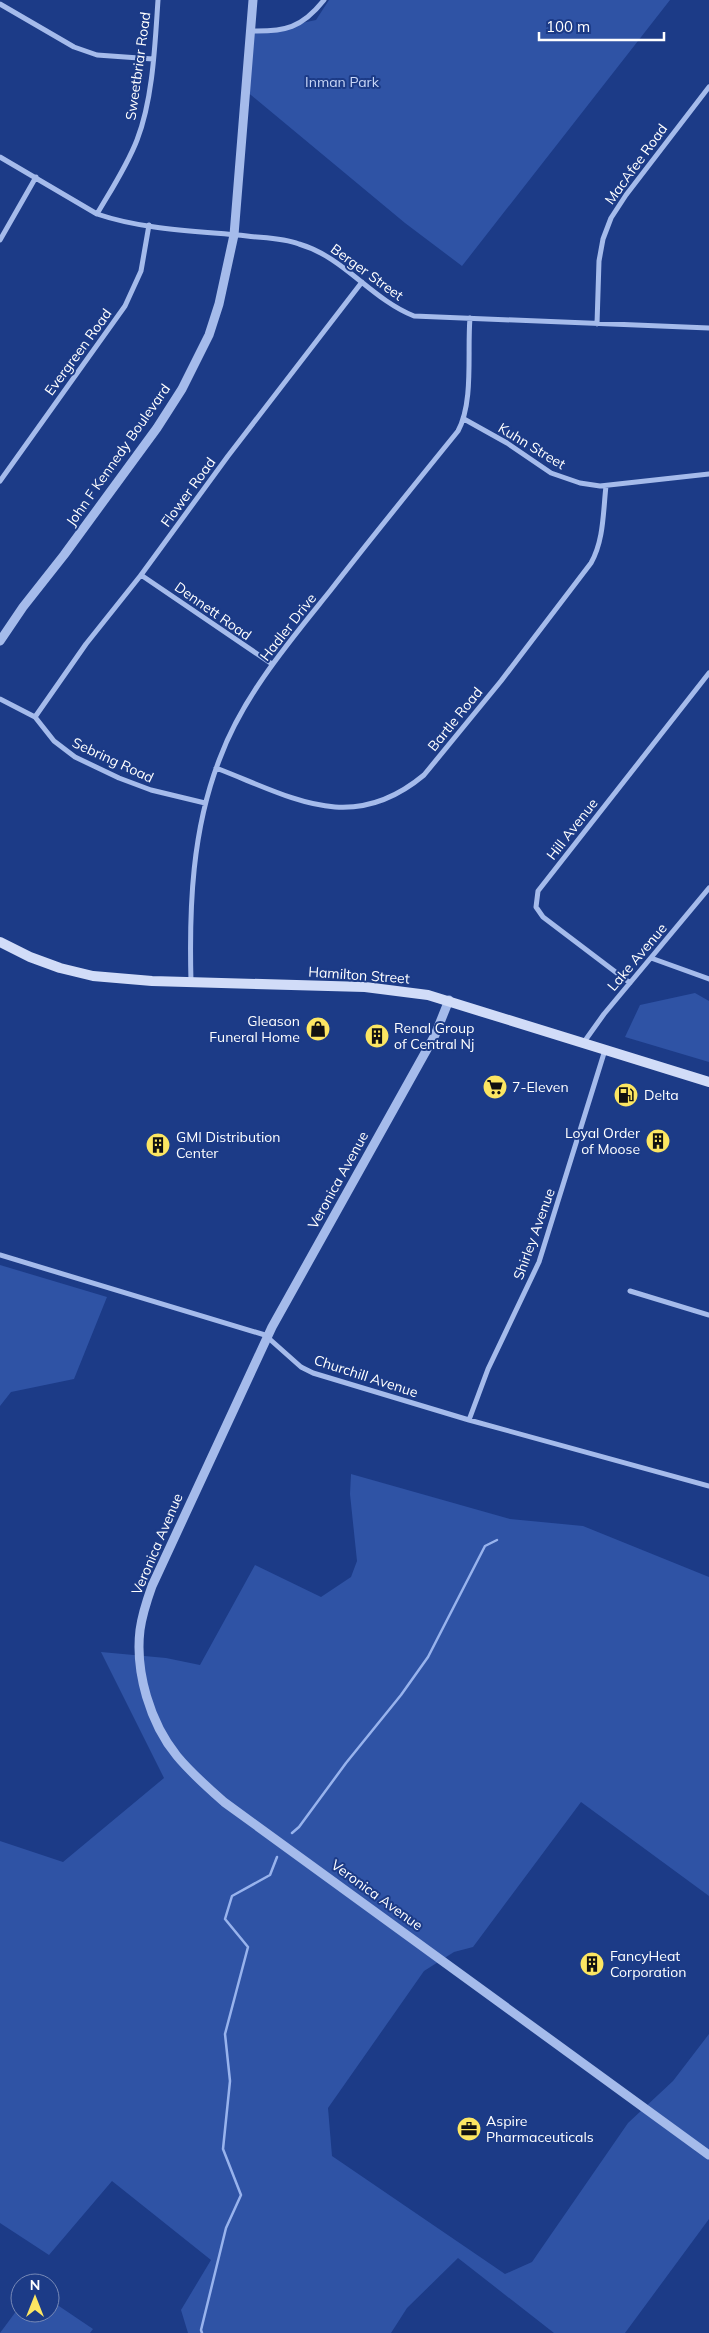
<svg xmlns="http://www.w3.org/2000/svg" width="709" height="2333" font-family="Mulish,sans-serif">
<rect width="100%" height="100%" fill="#1c3b87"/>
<!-- green -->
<path fill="#2f53a5" d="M 329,0 L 670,0 L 462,266 L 405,223 L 245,90 L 249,34 L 316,20 Z
M 695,993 L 709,1001 L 709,1062 L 625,1037 L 640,1005 Z
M 0,1265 L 107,1297 L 74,1379 L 11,1392 L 0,1406 Z
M 351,1474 L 510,1519 L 583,1526 L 709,1577 L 709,1896 L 581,1802 L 473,1947 L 454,1952 L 424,1971 L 328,2108 L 332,2156 L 505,2274 L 532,2262 L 628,2123 L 673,2081 L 709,2034 L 709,2219 L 625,2333 L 554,2333 L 458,2258 L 407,2308 L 391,2333 L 188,2333 L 181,2310 L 211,2260 L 112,2181 L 49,2255 L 0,2223 L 0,1841 L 63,1862 L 164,1778 L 101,1652 L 166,1658 L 200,1665 L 255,1565 L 321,1597 L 351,1577 L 357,1561 L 350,1494 Z
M 50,2300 L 93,2329 L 90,2333 L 0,2333 L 20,2306 L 20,2313 L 50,2313 Z"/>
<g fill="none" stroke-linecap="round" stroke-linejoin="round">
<!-- stream -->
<path stroke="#98b3ed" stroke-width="2.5" d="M 292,1833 L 299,1827 L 346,1763 L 401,1695 L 428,1657 L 485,1546 L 497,1540
M 202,2333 L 201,2330 L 226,2228 L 241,2195 L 223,2149 L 230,2081 L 225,2034 L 248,1947 L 225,1919 L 232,1896 L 270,1875 L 277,1857"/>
<!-- minor -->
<path stroke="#a5bbeb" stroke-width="5" d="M 0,4 L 74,47 L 97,55 L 153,59
M 250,31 C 285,32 302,28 324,0
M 0,157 L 97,214 C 144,230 198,231 247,236 C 264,238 283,238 299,244 C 344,257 371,299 414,316 L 709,328
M 97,214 C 111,190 127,166 137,140 C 153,99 155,44 158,0
M 0,240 L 36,177
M 597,324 L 599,261 L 603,239 L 611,218 L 626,195 L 709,87
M 464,419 L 507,443 L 551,473 L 580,483 L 600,486 L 709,474
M 0,481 L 125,306 L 141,271 L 149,225
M 141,575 L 272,664
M 0,699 L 35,717 L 54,741 L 75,757 L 119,778 L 151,790 L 205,803
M 35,717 L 86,644 L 141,575 L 228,456 L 362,282
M 216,768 C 292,797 351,836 424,775 L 501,681 L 591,563 C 604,540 603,512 606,486
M 651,958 L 709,979
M 191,982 C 189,907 192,829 220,758 C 243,696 289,642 330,591 C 372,537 415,484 458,431 C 474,401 467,352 470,318
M 630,983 L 543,917 L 536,907 L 538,891 L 709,673
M 584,1042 L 604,1014 L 709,888
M 0,1255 L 265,1335 L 301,1367 L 313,1373 L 469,1420 L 709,1486
M 630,1291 L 709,1315
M 469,1420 L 488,1369 L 539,1262 L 605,1050"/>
<!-- tertiary -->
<path stroke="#a5bbeb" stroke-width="9" d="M 0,641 L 23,607 L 64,555 L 157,428 L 182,389 L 209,335 L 219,304 L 234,235 L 253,0
M 449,1000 L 435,1035 L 272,1327 L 152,1586 C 147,1600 142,1615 140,1630 C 135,1672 150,1723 177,1756 C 191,1773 207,1787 224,1802 L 709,2155"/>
<!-- secondary -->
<path stroke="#d1dcf8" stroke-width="10" d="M 0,942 L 30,957 L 60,968 L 93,976 L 152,981 L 365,987 L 428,995 L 709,1082"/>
</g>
<!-- icons -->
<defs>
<symbol id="shop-disc" viewBox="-11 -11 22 22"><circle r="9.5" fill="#fce662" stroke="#1c3b87"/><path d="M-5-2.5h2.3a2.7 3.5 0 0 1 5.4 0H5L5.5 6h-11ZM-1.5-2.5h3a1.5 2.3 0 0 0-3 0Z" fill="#111"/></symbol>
<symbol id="building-disc" viewBox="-11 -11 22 22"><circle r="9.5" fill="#fce662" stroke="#1c3b87"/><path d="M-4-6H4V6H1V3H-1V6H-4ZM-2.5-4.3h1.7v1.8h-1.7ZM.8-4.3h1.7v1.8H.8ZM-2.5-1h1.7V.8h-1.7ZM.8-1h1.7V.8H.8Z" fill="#111"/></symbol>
<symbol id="supermarket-disc" viewBox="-11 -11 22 22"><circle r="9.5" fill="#fce662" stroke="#1c3b87"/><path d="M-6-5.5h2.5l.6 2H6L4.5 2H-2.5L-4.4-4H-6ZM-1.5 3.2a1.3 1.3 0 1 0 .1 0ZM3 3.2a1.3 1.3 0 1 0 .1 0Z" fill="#111"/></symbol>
<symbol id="fuel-disc" viewBox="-11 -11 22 22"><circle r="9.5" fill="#fce662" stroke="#1c3b87"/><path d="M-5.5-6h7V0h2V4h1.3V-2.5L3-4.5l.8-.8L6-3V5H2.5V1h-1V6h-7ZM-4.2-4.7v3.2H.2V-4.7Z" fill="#111"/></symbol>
<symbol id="office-disc" viewBox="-11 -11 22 22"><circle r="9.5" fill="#fce662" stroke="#1c3b87"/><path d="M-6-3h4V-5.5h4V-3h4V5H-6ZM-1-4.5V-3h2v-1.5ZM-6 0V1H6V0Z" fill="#111"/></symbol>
</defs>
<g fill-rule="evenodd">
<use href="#shop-disc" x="304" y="1015" width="28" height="28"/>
<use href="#building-disc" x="363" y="1022" width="28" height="28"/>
<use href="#supermarket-disc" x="481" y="1073" width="28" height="28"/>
<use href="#fuel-disc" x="612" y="1081" width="28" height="28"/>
<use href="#building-disc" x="644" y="1127" width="28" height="28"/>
<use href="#building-disc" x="144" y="1131" width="28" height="28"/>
<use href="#building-disc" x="578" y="1950" width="28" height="28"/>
<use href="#office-disc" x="455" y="2115" width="28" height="28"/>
</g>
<g text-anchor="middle" stroke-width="4" stroke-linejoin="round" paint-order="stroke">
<!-- street labels -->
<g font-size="14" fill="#fff" stroke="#1c3b87">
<text transform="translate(138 66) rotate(-82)" y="5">Sweetbriar Road</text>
<text transform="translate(636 164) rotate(-54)" y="5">MacAfee Road</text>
<text transform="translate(367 272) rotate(36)" y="5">Berger Street</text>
<text transform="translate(78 352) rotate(-54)" y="5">Evergreen Road</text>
<text transform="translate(532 446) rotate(31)" y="5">Kuhn Street</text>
<text transform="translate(118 455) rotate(-55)" y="5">John F Kennedy Boulevard</text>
<text transform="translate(188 492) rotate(-54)" y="5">Flower Road</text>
<text transform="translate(213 611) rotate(35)" y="5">Dennett Road</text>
<text transform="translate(288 627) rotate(-52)" y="5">Hadler Drive</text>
<text transform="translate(455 719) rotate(-51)" y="5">Bartle Road</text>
<text transform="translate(113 760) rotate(25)" y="5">Sebring Road</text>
<text transform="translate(572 829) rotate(-52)" y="5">Hill Avenue</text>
<text transform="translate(637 957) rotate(-50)" y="5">Lake Avenue</text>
<text transform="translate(359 975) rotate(4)" y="5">Hamilton Street</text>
<text transform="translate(338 1180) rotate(-61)" y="5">Veronica Avenue</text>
<text transform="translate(534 1234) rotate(-70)" y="5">Shirley Avenue</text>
<text transform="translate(366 1376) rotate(18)" y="5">Churchill Avenue</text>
<text transform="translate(157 1544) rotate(-67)" y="5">Veronica Avenue</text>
<text transform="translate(377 1895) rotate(36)" y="5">Veronica Avenue</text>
</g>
<!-- park labels -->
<g font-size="14" fill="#cad8f8" stroke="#1c3b87">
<text x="342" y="87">Inman Park</text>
</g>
<!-- poi labels -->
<g font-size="14" fill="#fff" stroke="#1c3b87" text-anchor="start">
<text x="300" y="1026" text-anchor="end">Gleason<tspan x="300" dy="16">Funeral Home</tspan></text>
<text x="394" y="1033">Renal Group<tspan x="394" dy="16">of Central Nj</tspan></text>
<text x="512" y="1092">7-Eleven</text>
<text x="644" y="1100">Delta</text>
<text x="640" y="1138" text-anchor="end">Loyal Order<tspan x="640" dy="16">of Moose</tspan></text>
<text x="176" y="1142">GMI Distribution<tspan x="176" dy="16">Center</tspan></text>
<text x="610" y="1961">FancyHeat<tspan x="610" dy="16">Corporation</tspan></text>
<text x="486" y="2126">Aspire<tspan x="486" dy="16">Pharmaceuticals</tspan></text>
</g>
</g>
<!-- north arrow -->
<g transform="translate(35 2298)"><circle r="24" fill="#1c3b87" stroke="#7789b7"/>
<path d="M0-4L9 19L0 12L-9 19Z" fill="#fce662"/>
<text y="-8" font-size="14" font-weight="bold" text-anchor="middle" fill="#ffffff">N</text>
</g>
<!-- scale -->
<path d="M539 32v8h125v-8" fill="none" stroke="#ffffff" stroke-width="2.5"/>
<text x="546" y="32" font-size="15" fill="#ffffff" stroke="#1c3b87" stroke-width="4" paint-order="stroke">100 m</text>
</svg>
